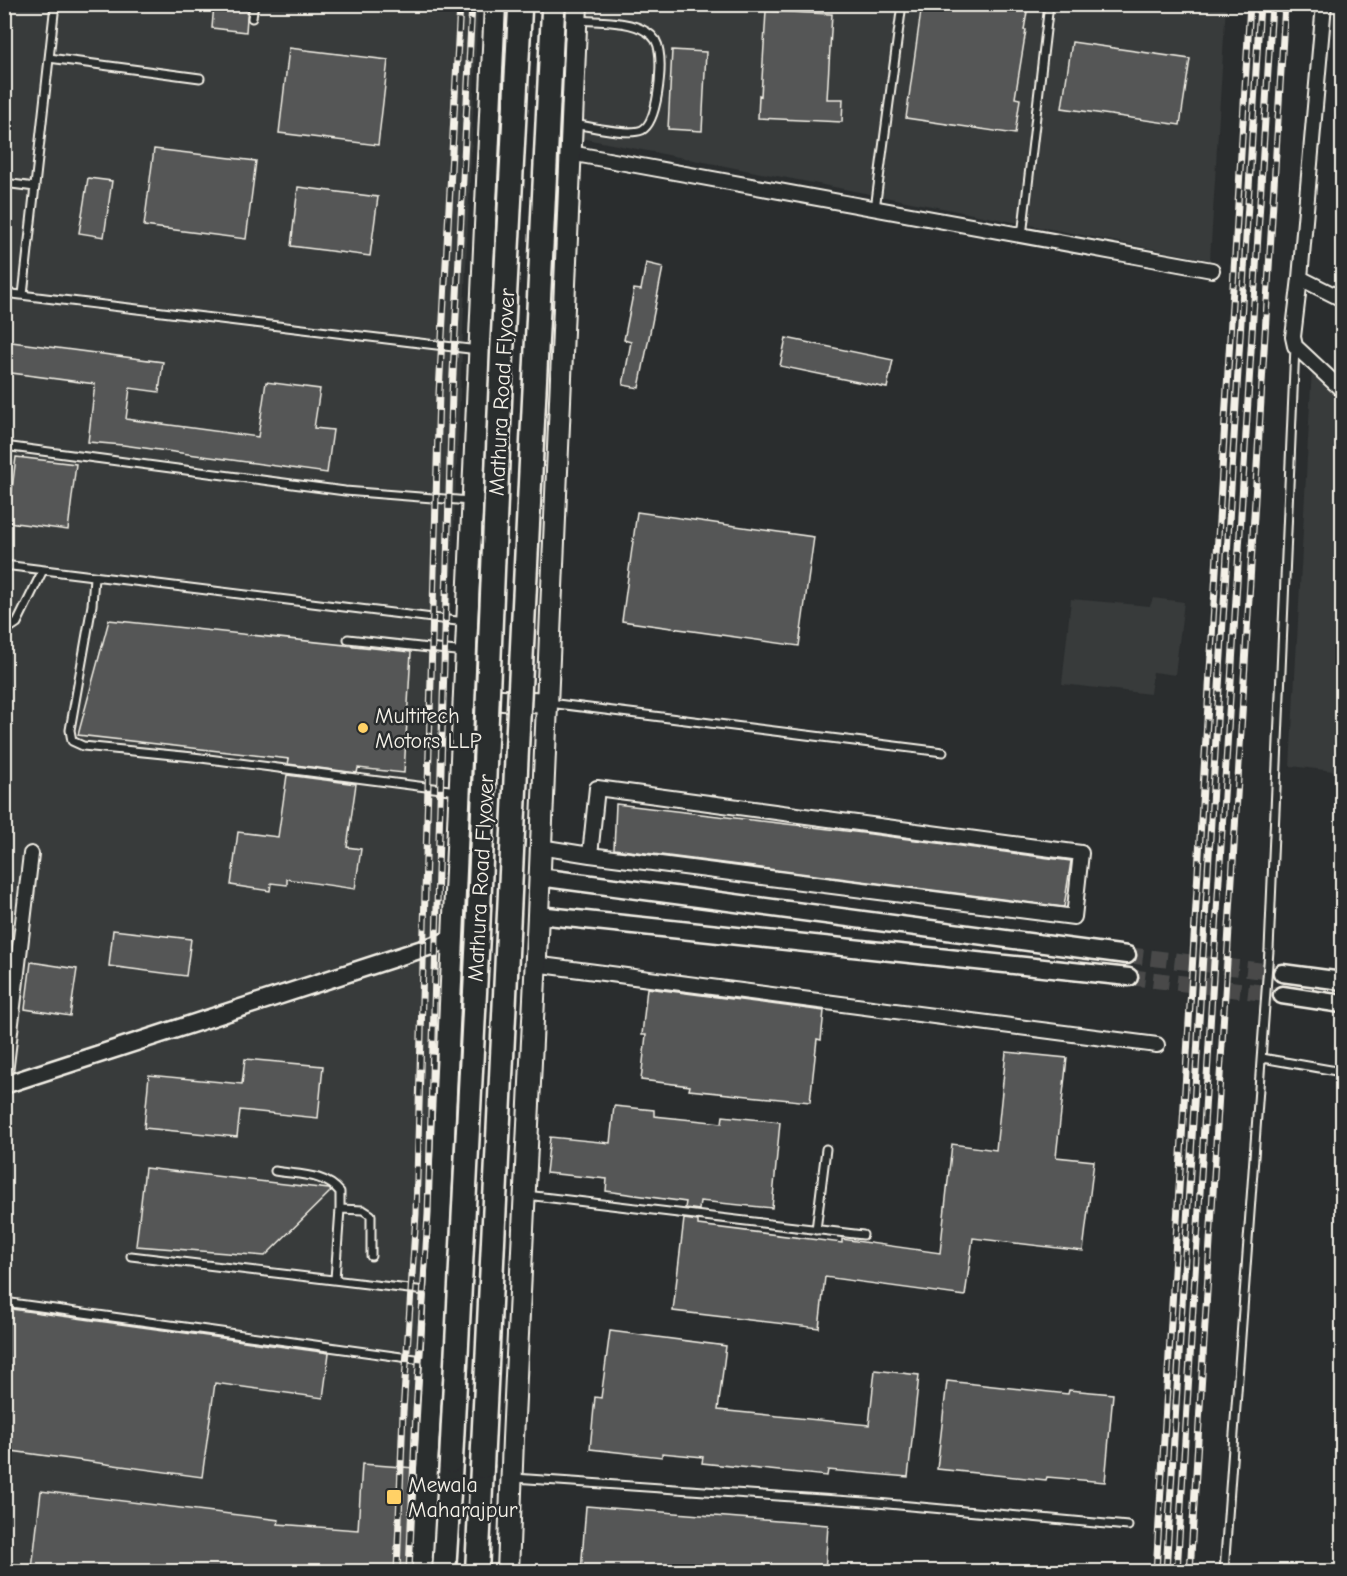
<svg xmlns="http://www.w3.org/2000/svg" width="1347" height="1576" font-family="'Comic Neue',sans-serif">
<rect width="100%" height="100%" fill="#2a2d2e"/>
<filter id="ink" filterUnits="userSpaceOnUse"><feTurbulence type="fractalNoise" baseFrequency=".0167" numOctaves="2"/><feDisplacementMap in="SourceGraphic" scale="12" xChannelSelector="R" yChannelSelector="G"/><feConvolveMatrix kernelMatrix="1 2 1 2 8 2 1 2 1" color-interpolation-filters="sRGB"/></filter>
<g filter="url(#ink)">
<!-- built -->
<path fill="#373a3a" d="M 5,5 L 478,5 L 426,1136 L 408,1571 L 5,1572 Z
M 571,5 L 1226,5 L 1210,260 L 565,135 Z
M 1312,367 L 1342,396 L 1342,772 L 1290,766 Z
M 1153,598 L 1184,602 L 1175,675 L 1153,672 L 1150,694 L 1062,684 L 1071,599 L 1150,606 Z"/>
<!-- building -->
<path fill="#555756" stroke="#f4f1e8" stroke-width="1.5" d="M 214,4 L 248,4 L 246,32 L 212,28 Z
M 922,4 L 1028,6 L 1024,30 L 1026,30 L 1015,98 L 1020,99 L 1015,134 L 906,118 Z
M 766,11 L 832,14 L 827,99 L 843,99 L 842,122 L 758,118 L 759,95 L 761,96 Z
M 1072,42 L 1190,59 L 1180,125 L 1062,108 Z
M 289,48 L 388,60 L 378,145 L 279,133 Z
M 672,50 L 706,52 L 702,131 L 668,129 Z
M 154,149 L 256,161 L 246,239 L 144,226 Z
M 88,178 L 112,181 L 104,237 L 79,233 Z
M 298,187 L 378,197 L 370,256 L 291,246 Z
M 646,263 L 663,267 L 639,388 L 623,385 L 631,342 L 624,340 L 634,289 L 641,290 Z
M 786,338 L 893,360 L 887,388 L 780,366 Z
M 4,341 L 163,362 L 159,392 L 130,388 L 126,419 L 258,437 L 266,382 L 320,389 L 314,428 L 333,430 L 327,473 L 123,445 L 88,442 L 95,384 L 4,372 Z
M 16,457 L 76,464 L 68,530 L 8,522 Z
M 637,512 L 814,537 L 799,646 L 622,621 Z
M 109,620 L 411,652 L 404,773 L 358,768 L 357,773 L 288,764 L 289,759 L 78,735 Z
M 287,775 L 356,784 L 347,847 L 361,849 L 355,889 L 287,879 L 287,885 L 271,883 L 270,891 L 231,885 L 238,832 L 278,837 Z
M 616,804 L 863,833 L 1071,861 L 1064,907 L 614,849 Z
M 113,930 L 191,939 L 186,976 L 109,966 Z
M 31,962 L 77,969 L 70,1016 L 25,1009 Z
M 647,988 L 824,1011 L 821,1040 L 817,1039 L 810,1102 L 689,1090 L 690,1086 L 641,1080 L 646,1035 L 642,1035 Z
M 1006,1052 L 1067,1058 L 1056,1157 L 1094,1161 L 1083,1251 L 973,1238 L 965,1296 L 825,1277 L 819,1328 L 673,1311 L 684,1219 L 698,1221 L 698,1225 L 842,1243 L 842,1239 L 940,1253 L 952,1144 L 996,1150 Z
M 245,1059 L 323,1066 L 318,1118 L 240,1110 L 237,1137 L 144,1128 L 149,1075 L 242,1084 Z
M 614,1106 L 654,1110 L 654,1116 L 722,1123 L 723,1116 L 780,1122 L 772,1208 L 700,1201 L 699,1210 L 685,1208 L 686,1202 L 606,1191 L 607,1179 L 546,1173 L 550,1137 L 610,1143 Z
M 145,1168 L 329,1189 L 331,1191 L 265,1256 L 136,1246 Z
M 4,1308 L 329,1353 L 323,1398 L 215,1383 L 202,1477 L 4,1450 Z
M 610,1331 L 726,1346 L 718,1410 L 869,1425 L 875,1370 L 919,1375 L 908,1477 L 828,1470 L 827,1476 L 702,1463 L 703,1457 L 662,1453 L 662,1457 L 590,1449 L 595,1397 L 601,1398 Z
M 947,1381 L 1068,1394 L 1069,1390 L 1113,1394 L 1105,1482 L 1047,1477 L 1046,1480 L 937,1469 Z
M 362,1464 L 415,1468 L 409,1572 L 52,1572 L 32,1569 L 41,1491 L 279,1520 L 278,1524 L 358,1530 Z
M 586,1506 L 828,1525 L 825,1572 L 581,1572 Z"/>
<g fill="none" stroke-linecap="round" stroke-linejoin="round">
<!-- tertiary-tunnel -->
<path stroke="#484a4a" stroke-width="16" stroke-dasharray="16 8" stroke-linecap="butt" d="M 1127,955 L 1282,973
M 1129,977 L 1282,995"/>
<defs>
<path id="service" d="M 252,18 L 254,4
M 49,58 L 200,78
M 573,124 C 589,126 628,136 642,130 C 658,122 662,67 659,51 C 658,43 654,36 647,32 C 629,20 600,22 579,20
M 4,183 L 35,187
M 875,209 L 902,4
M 1022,236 L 1049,4
M 4,293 L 478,350
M 23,295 L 55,4
M 4,446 L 345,491 L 470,501
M 4,565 L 465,622
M 94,577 L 92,605 L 70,730 L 72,741 L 83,746 L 193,757 L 457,791
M 4,628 L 11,627 L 17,623 L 43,570
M 348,639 L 465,652
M 549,703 L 943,752
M 1262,1058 L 1342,1072
M 275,1171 C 297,1175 325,1173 340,1192 L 340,1209
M 526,1195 L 863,1235
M 816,1230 L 826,1149
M 131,1256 L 434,1292
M 335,1279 L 340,1209 L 363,1210 L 371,1215 L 371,1256
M 4,1302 L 430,1361
M 514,1478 L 866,1502 L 1128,1526
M 1224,1572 L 1269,950 L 1295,346"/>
<path id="minor" d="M 1324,4 L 1300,278 L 1293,337 L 1295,346 L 1342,390
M 570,153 L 1212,270
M 1300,278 L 1342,299
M 540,847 L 590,855 L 597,788 L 1081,853 L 1074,917 L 590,855
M 534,964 L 1157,1045
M 4,1082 L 31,854"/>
<path id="tertiary" d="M 539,877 L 1127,955
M 538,915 L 1129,977
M 1282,973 L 1342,981
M 1282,995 L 1342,1004
M 4,1085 L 453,939"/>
<path id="secondary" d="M 474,698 L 546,703
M 421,1572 L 437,1293 L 495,4
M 508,1572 L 513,1439 L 538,915 L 577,4"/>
<path id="trunk" d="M 444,1572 L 451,1461
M 477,1572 L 482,1467"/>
</defs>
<!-- service casing -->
<use href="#service" stroke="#f4f1e8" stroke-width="11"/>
<!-- minor casing -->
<use href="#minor" stroke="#f4f1e8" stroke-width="18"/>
<!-- tertiary casing -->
<use href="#tertiary" stroke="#f4f1e8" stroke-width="21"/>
<!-- secondary casing -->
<use href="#secondary" stroke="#f4f1e8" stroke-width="24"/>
<!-- trunk casing -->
<use href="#trunk" stroke="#f4f1e8" stroke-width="27"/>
<!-- service -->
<use href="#service" stroke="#2a2d2e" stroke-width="7"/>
<!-- minor -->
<use href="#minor" stroke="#2a2d2e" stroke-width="14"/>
<!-- tertiary -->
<use href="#tertiary" stroke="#2a2d2e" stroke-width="16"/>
<!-- secondary -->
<use href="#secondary" stroke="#2a2d2e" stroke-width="20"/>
<!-- trunk -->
<use href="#trunk" stroke="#2a2d2e" stroke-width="22"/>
<defs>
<path id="rail" d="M 397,1572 L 403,1412 L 416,1214 L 439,393 L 460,4
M 409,1572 L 416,1412 L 428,1214 L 452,393 L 472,4
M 1156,1572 L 1250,4
M 1166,1572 L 1260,4
M 1177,1572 L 1272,4
M 1190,1572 L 1285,4"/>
</defs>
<!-- rail casing -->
<use href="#rail" stroke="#f4f1e8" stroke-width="7"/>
<!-- rail -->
<use href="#rail" stroke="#2a2d2e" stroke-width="4.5" stroke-dasharray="14" stroke-linecap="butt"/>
<defs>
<path id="trunk-bridge" d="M 451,1461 L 478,934 L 502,353 L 520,10
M 482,1467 L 553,11"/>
</defs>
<!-- trunk-bridge casing -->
<use href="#trunk-bridge" stroke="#f4f1e8" stroke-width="27" stroke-linecap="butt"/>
<!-- trunk-bridge -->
<use href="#trunk-bridge" stroke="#2a2d2e" stroke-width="22"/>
</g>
</g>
<!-- markers -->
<g fill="#ffd166" stroke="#2a2d2e" stroke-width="2">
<circle cx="363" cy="728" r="6"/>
<rect x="386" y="1489" width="16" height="16" rx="3"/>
</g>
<g text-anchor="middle" stroke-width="5" stroke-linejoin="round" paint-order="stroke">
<!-- street labels -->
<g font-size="22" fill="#f4f1e8" stroke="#2a2d2e">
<text transform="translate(501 392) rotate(-87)" y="8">Mathura Road Flyover</text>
<text transform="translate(480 878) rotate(-87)" y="8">Mathura Road Flyover</text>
</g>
<!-- poi labels -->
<g font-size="22" fill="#f4f1e8" stroke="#2a2d2e" text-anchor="start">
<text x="375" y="723">Multitech<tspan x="375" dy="25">Motors LLP</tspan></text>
<text x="408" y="1492">Mewala<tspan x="408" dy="25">Maharajpur</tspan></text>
</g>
</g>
<!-- margin -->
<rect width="1347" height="1576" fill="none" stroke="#2a2d2e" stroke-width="24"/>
<rect x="12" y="12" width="1323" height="1552" fill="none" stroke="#f4f1e8" stroke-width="2" filter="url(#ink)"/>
</svg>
